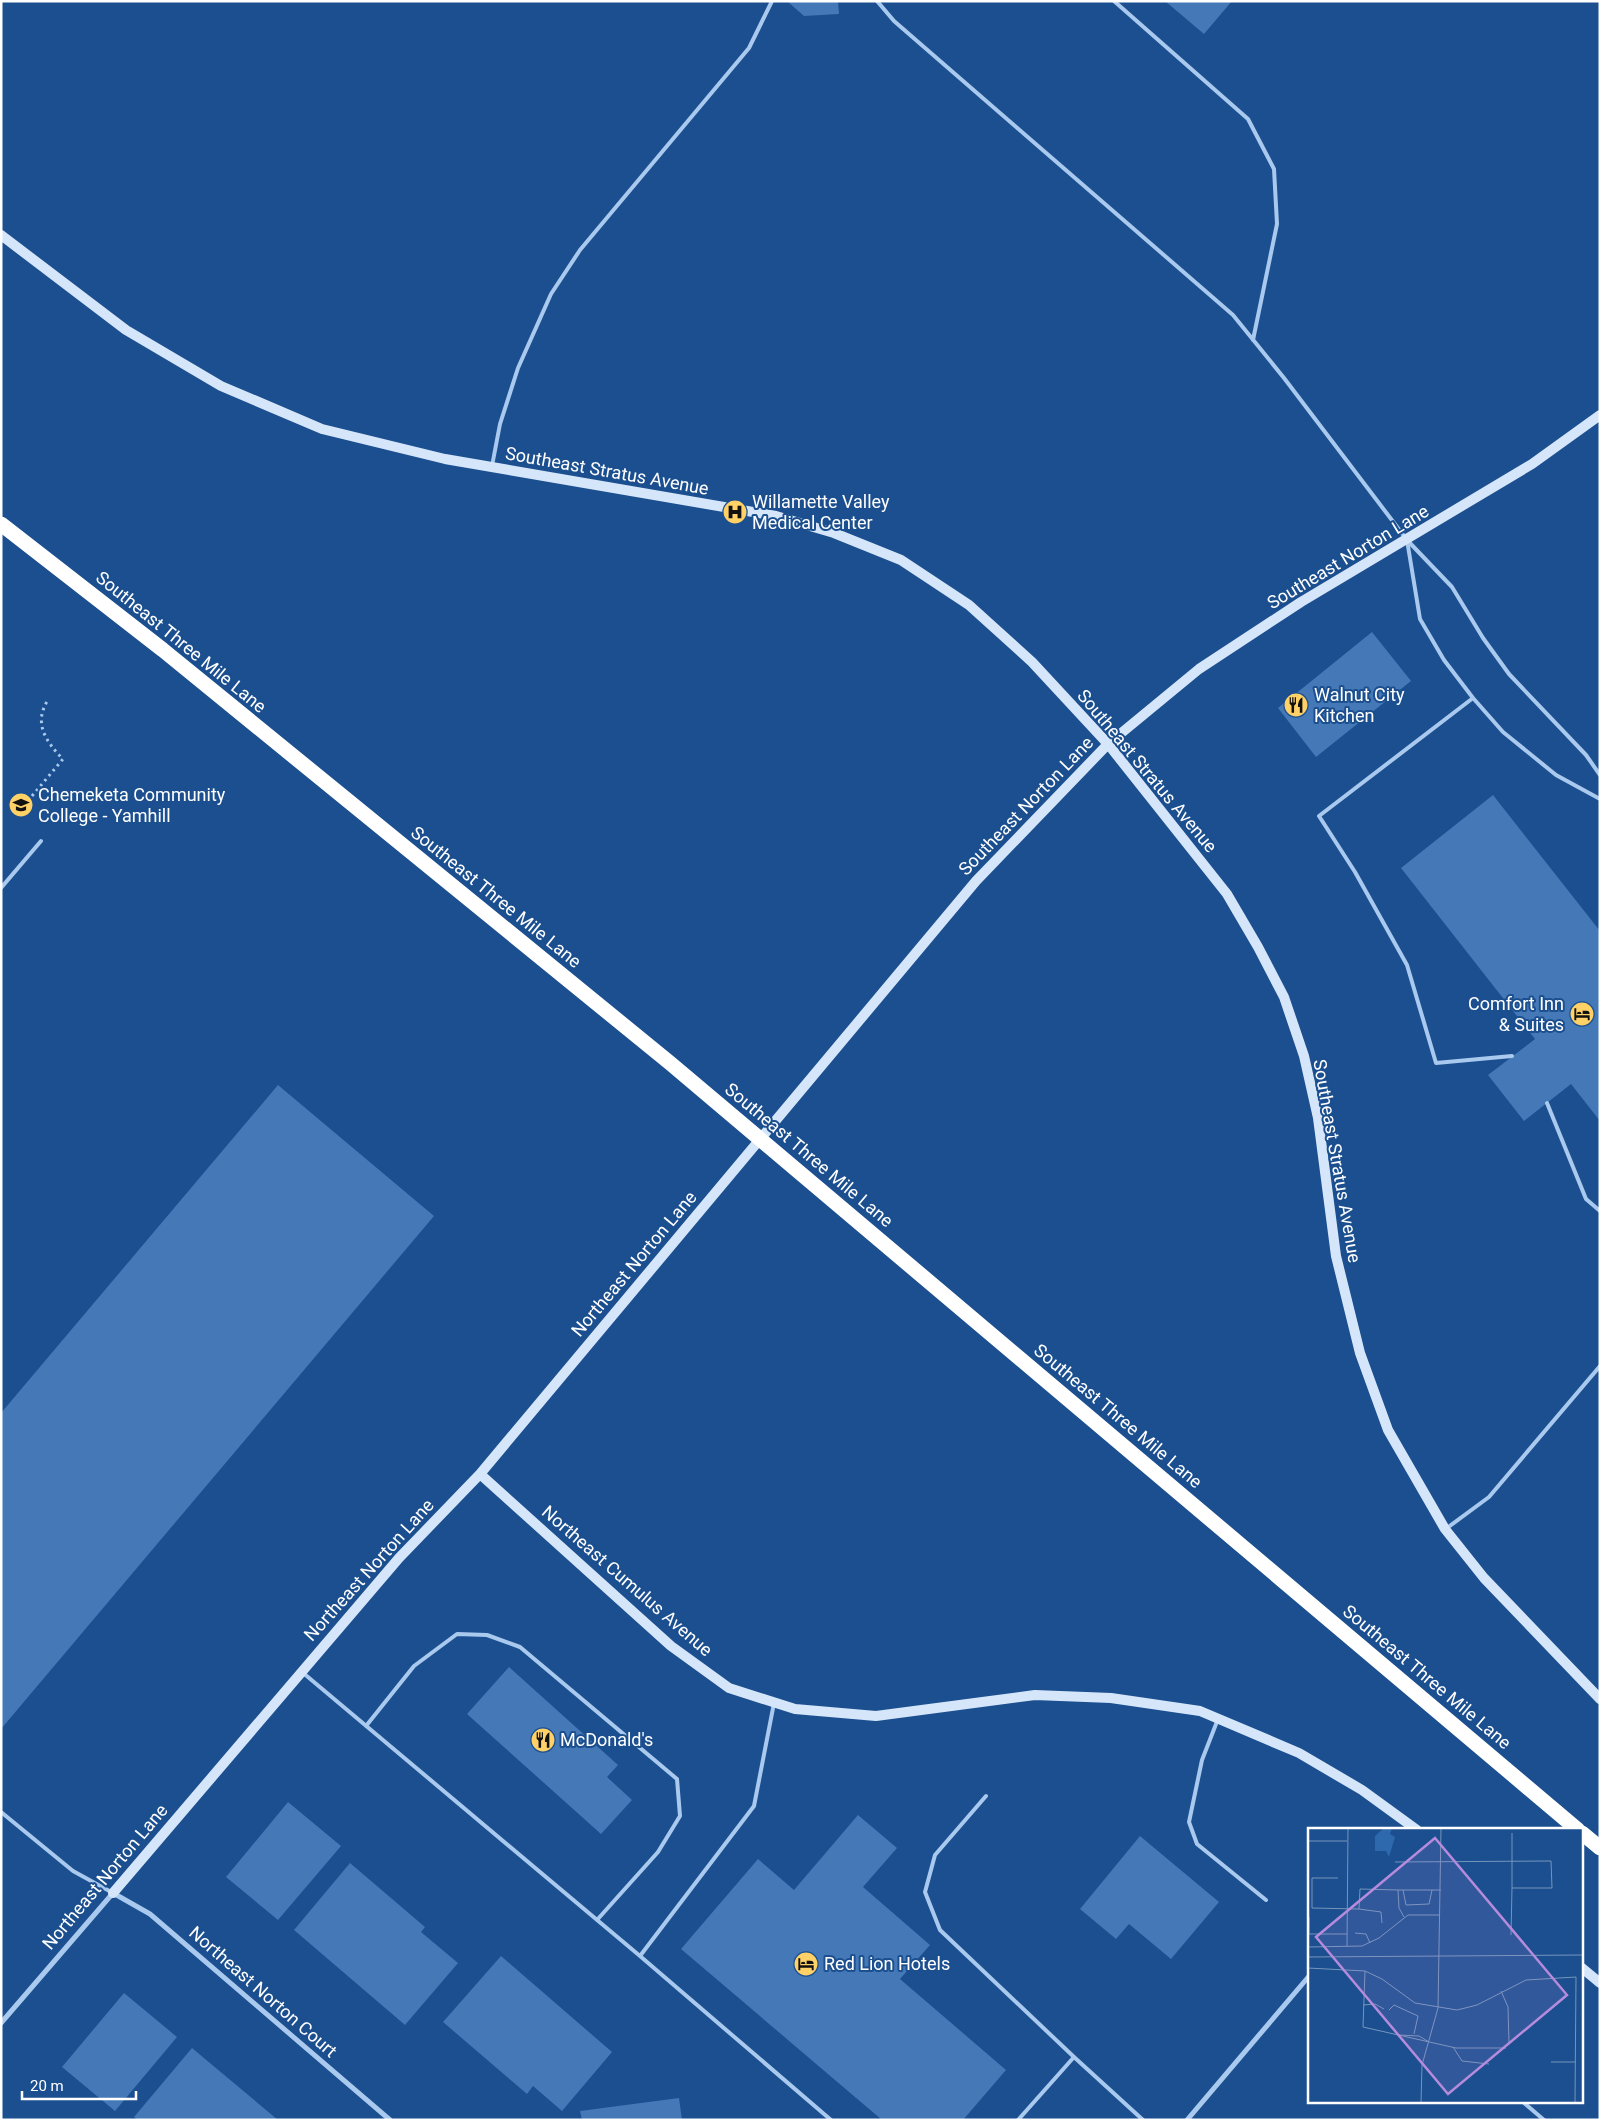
<svg xmlns="http://www.w3.org/2000/svg" width="1601" height="2121" font-family="Roboto,sans-serif">
<rect width="100%" height="100%" fill="#1b4f8f"/>
<!-- building -->
<path fill="#4478b7" d="M 787,1 L 838,1 L 839,14 L 804,16 Z
M 1165,1 L 1232,1 L 1204,34 Z
M 1372,632 L 1411,681 L 1316,757 L 1278,708 Z
M 1493,795 L 1600,931 L 1600,1121 L 1571,1084 L 1524,1121 L 1488,1075 L 1535,1039 L 1401,868 Z
M 278,1085 L 434,1216 L 1,1729 L 1,1413 Z
M 509,1667 L 618,1765 L 607,1777 L 632,1800 L 601,1834 L 467,1714 Z
M 288,1802 L 341,1846 L 278,1920 L 226,1877 Z
M 858,1815 L 897,1848 L 863,1887 L 930,1945 L 900,1979 L 1006,2070 L 963,2120 L 882,2120 L 681,1949 L 758,1859 L 794,1890 Z
M 1140,1836 L 1219,1902 L 1171,1959 L 1129,1924 L 1116,1939 L 1080,1909 Z
M 350,1863 L 425,1927 L 421,1932 L 458,1963 L 405,2025 L 294,1930 Z
M 501,1956 L 612,2052 L 562,2111 L 533,2086 L 527,2094 L 443,2022 Z
M 124,1993 L 177,2037 L 115,2111 L 62,2067 Z
M 192,2048 L 278,2120 L 138,2120 L 134,2117 Z
M 679,2098 L 682,2120 L 582,2120 L 580,2111 Z"/>
<g fill="none" stroke-linecap="round" stroke-linejoin="round">
<!-- path -->
<path stroke="#a9c9ee" stroke-width="3" stroke-dasharray="2.5 4" stroke-linecap="butt" d="M 32,796 L 63,759 C 46,742 33,723 48,700"/>
<!-- lane -->
<path stroke="#a9c9ee" stroke-width="4" d="M 877,1 L 894,21 L 1233,315 L 1284,378 L 1407,540 L 1452,587 L 1483,638 L 1509,674 L 1586,755 L 1600,775
M 1114,1 L 1248,119 L 1274,169 L 1277,224 L 1253,340
M 492,466 L 500,424 L 518,368 L 551,294 L 580,250 L 749,48 L 772,1
M 1407,540 L 1420,619 L 1444,660 L 1473,698 L 1503,732 L 1556,775 L 1600,799
M 1473,698 L 1319,816 L 1355,872 L 1407,965 L 1436,1063 L 1512,1056
M 1,888 L 41,841
M 1547,1103 L 1586,1199 L 1600,1211
M 1447,1528 L 1489,1497 L 1600,1366
M 302,1672 L 640,1956 L 754,1806 L 774,1703
M 1218,1719 L 1202,1760 L 1189,1822 L 1197,1844 L 1266,1900
M 366,1726 L 414,1666 L 457,1634 L 487,1635 L 520,1647 L 677,1779 L 680,1816 L 658,1852 L 597,1920
M 986,1796 L 935,1855 L 925,1892 L 940,1930 L 1074,2057
M 1,1812 L 73,1871 L 113,1893
M 640,1956 L 831,2120
M 1523,2102 L 1544,2120
M 1018,2120 L 1074,2057 L 1143,2120"/>
<!-- street -->
<path stroke="#a9c9ee" stroke-width="5" d="M 1,2023 L 113,1893 L 150,1914 L 390,2120
M 1187,2120 L 1310,1975"/>
<!-- secondary -->
<path stroke="#d6e6fa" stroke-width="10" d="M 1,235 L 126,330 L 221,386 L 322,429 L 445,459 L 776,516 L 834,533 L 901,560 L 969,605 L 1032,662 L 1108,744 L 1227,894 L 1258,947 L 1284,997 L 1304,1056 L 1318,1118 L 1336,1256 L 1360,1353 L 1388,1430 L 1445,1529 L 1484,1578 L 1600,1699
M 480,1474 L 671,1646 L 729,1688 L 795,1709 L 876,1716 L 1035,1695 L 1111,1698 L 1200,1711 L 1299,1753 L 1362,1790 L 1417,1830
M 113,1893 L 399,1558 L 480,1474 L 976,881 L 1108,744 L 1199,669 L 1301,602 L 1532,464 L 1600,415
M 1582,1968 L 1600,1983"/>
<!-- highway -->
<path stroke="#fff" stroke-width="15" d="M 1,524 L 163,650 L 670,1063 L 1578,1830
M 1582,1833 L 1600,1848"/>
</g>
<!-- icons -->
<defs>
<symbol id="hospital-disc" viewBox="-11 -11 22 22"><circle r="9.5" fill="#ffd166" stroke="#1b4f8f"/><path d="M-5-5h3v3.5h4V-5h3V5h-3V1.5h-4V5h-3Z" fill="#111"/></symbol>
<symbol id="restaurant-disc" viewBox="-11 -11 22 22"><circle r="9.5" fill="#ffd166" stroke="#1b4f8f"/><path d="M-5-6h1v4h1v-4h1v4h1v-4h1v5L-1.5 .5V6h-2V.5L-5-1ZM5-6V6H3V1.5H1.5Q1.5-4 5-6Z" fill="#111"/></symbol>
<symbol id="university-disc" viewBox="-11 -11 22 22"><circle r="9.5" fill="#ffd166" stroke="#1b4f8f"/><path d="M0-5L7-2L0 1L-7-2ZM-4 1L0 2.5L4 1V4Q0 6-4 4Z" fill="#111"/></symbol>
<symbol id="hotel-disc" viewBox="-11 -11 22 22"><circle r="9.5" fill="#ffd166" stroke="#1b4f8f"/><path d="M-6-4.5h1.5V1H6V5H4.5V3h-9V5H-6ZM-4 0a1.8 1.8 0 1 1 3.6 0ZM.5 0V-2.5h3Q6-2.5 6 0Z" fill="#111"/></symbol>
</defs>
<g fill-rule="evenodd">
<use href="#hospital-disc" x="721" y="498" width="28" height="28"/>
<use href="#restaurant-disc" x="1282" y="691" width="28" height="28"/>
<use href="#university-disc" x="7" y="791" width="28" height="28"/>
<use href="#hotel-disc" x="1568" y="1000" width="28" height="28"/>
<use href="#restaurant-disc" x="529" y="1726" width="28" height="28"/>
<use href="#hotel-disc" x="792" y="1950" width="28" height="28"/>
</g>
<g text-anchor="middle" stroke-width="4" stroke-linejoin="round" paint-order="stroke">
<!-- street labels -->
<g font-size="18" fill="#fff" stroke="#1b4f8f">
<text transform="translate(607 471) rotate(10)" y="6">Southeast Stratus Avenue</text>
<text transform="translate(1348 557) rotate(-31)" y="6">Southeast Norton Lane</text>
<text transform="translate(181 642) rotate(39)" y="6">Southeast Three Mile Lane</text>
<text transform="translate(1147 771) rotate(50)" y="6">Southeast Stratus Avenue</text>
<text transform="translate(1026 806) rotate(-46)" y="6">Southeast Norton Lane</text>
<text transform="translate(496 897) rotate(39)" y="6">Southeast Three Mile Lane</text>
<text transform="translate(809 1155) rotate(40)" y="6">Southeast Three Mile Lane</text>
<text transform="translate(1337 1161) rotate(80)" y="6">Southeast Stratus Avenue</text>
<text transform="translate(634 1264) rotate(-50)" y="6">Northeast Norton Lane</text>
<text transform="translate(1118 1416) rotate(40)" y="6">Southeast Three Mile Lane</text>
<text transform="translate(369 1570) rotate(-48)" y="6">Northeast Norton Lane</text>
<text transform="translate(627 1581) rotate(41)" y="6">Northeast Cumulus Avenue</text>
<text transform="translate(1427 1677) rotate(40)" y="6">Southeast Three Mile Lane</text>
<text transform="translate(105 1877) rotate(-50)" y="6">Northeast Norton Lane</text>
<text transform="translate(263 1992) rotate(41)" y="6">Northeast Norton Court</text>
</g>
<!-- poi labels -->
<g font-size="18" fill="#fff" stroke="#1b4f8f" text-anchor="start">
<text x="752" y="508">Willamette Valley<tspan x="752" dy="21">Medical Center</tspan></text>
<text x="1314" y="701">Walnut City<tspan x="1314" dy="21">Kitchen</tspan></text>
<text x="38" y="801">Chemeketa Community<tspan x="38" dy="21">College - Yamhill</tspan></text>
<text x="1564" y="1010" text-anchor="end">Comfort Inn<tspan x="1564" dy="21">&amp; Suites</tspan></text>
<text x="560" y="1746">McDonald's</text>
<text x="824" y="1970">Red Lion Hotels</text>
</g>
</g>
<!-- overview -->
<g transform="translate(1308 1828)">
<rect width="275" height="275" fill="#1b4f8f"/>
<path d="M 76,0 L 84,0 L 82,6 L 87,9 L 81,29 L 78,23 L 67,23 L 67,8 Z" fill="#2e69ad"/>
<path fill="none" stroke="#7695bc" stroke-width="1" d="M 0,13 L 39,13M 87,34 L 243,33 L 244,60 L 204,60 L 203,107M 30,50 L 4,50 L 4,80 L 51,81 L 52,61 L 90,62M 204,60 L 204,5M 95,62 L 98,77 L 121,76 L 124,62M 51,81 L 73,84 L 74,95M 96,89 L 91,80 L 90,62 L 133,62M 47,105 L 58,106 L 62,115M 0,106 L 39,106M 1,106 L 1,89M 0,119 L 54,118 L 71,110 L 100,87 L 132,87M 39,119 L 40,0M 0,129 L 275,127M 0,140 L 57,143 L 74,151 L 107,175 L 149,182 L 169,177 L 218,152 L 268,149 L 267,275M 57,143 L 55,199 L 148,220 L 198,220M 193,163 L 200,179 L 201,215M 55,177 L 67,176 L 76,181M 81,182 L 86,177 L 110,188 L 106,206M 91,207 L 111,208 L 121,214M 145,219 L 154,233 L 181,236M 243,234 L 267,234M 113,275 L 114,237 L 130,180 L 133,0"/>
<path fill="#b68bdc" fill-opacity="0.15" stroke="#b68bdc" stroke-width="2.5" d="M 127,10 L 259,167 L 140,266 L 8,109 Z"/>
<rect width="275" height="275" fill="none" stroke="#fff" stroke-width="2.5"/>
</g>
<!-- border -->
<rect width="1601" height="2121" fill="none" stroke="#ffffff" stroke-width="5"/>
<!-- scale -->
<path d="M22 2091v8h114v-8" fill="none" stroke="#ffffff" stroke-width="2.5"/>
<text x="30" y="2091" font-size="15" fill="#ffffff" stroke="#1b4f8f" stroke-width="4" paint-order="stroke">20 m</text>
</svg>
